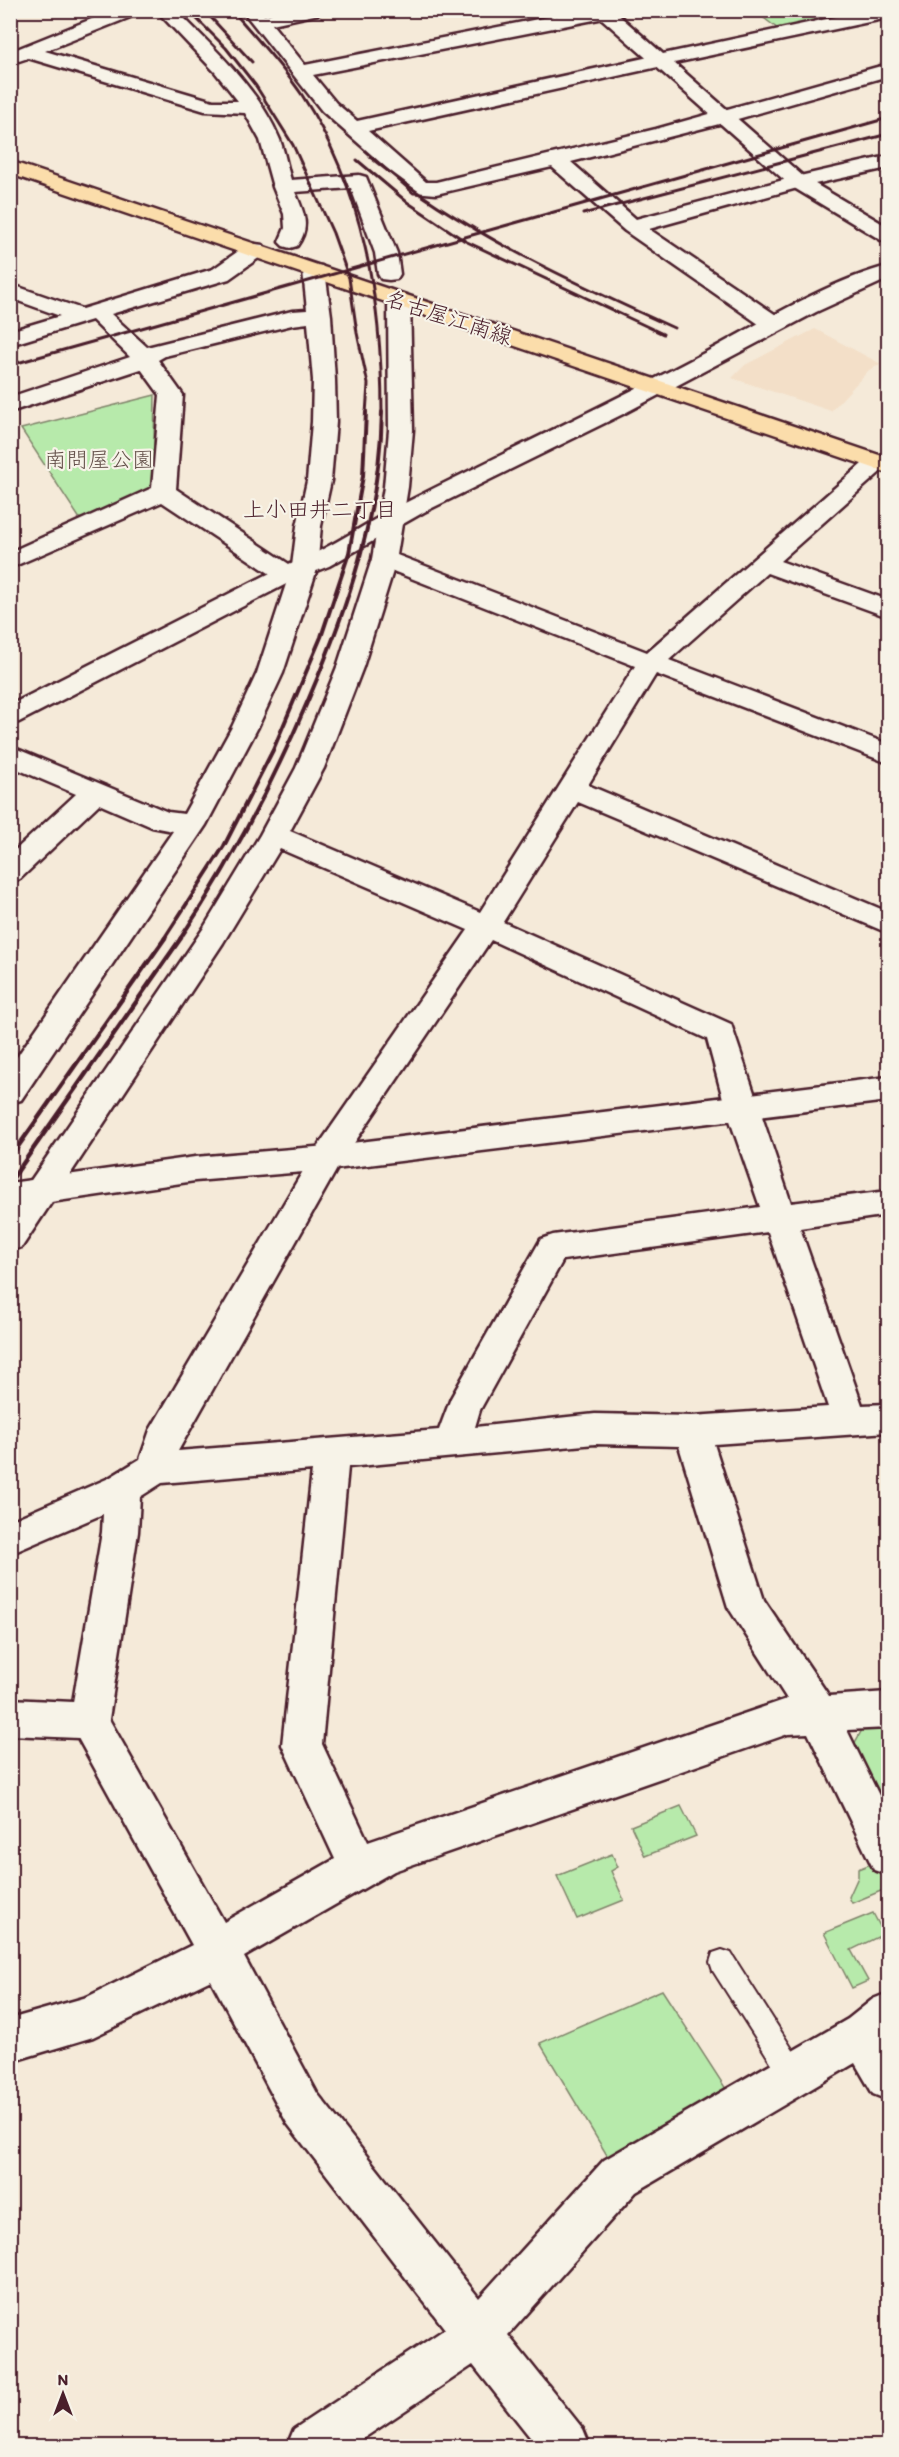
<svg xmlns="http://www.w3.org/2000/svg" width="899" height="2457" font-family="Itim,'Klee One',sans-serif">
<rect width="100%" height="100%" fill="#f5ead9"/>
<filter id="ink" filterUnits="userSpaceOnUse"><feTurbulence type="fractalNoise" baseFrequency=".0167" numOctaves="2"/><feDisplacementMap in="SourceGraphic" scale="12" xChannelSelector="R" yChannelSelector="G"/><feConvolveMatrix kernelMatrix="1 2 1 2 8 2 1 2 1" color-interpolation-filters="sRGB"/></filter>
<g filter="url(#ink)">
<!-- built -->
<path fill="#f3dfc8" d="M 815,329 L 881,364 L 869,370 L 831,411 L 732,378 L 745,365 Z"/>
<!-- green -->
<path fill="#b7eaab" stroke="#80846b" stroke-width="1.5" d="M 755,11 L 864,11 L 778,29 Z
M 155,395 L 153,489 L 80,519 L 21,429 Z
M 888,1728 L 888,1807 L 853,1746 L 862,1730 Z
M 681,1806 L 696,1836 L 645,1856 L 631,1826 Z
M 612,1854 L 618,1867 L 611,1871 L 624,1900 L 577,1919 L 557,1876 Z
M 876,1862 L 888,1888 L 852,1903 L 849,1897 L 858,1877 L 858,1869 Z
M 873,1913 L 884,1934 L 851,1950 L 868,1981 L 852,1988 L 824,1933 Z
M 662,1990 L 728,2092 L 611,2162 L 540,2043 Z"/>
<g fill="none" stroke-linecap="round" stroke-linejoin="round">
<defs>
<path id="service" d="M 722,1950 L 731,1953 L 803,2066 L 807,2075 L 803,2084 L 794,2088 L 785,2084 L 713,1971 L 710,1962 L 713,1953 Z"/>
<path id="minor" d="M 114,10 L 141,10 L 138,14 L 45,51 L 213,101 L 238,101 L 215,72 L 156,10 L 176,10 C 214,48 259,89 280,140 C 285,153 287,167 291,180 L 359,175 L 366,177 L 397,253 L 400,274 L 397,279 L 389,280 L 381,279 L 378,274 L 375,253 L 351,188 L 295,192 C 304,212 311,227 297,246 L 290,248 L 283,246 L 279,242 L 285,228 L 284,214 L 273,187 L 260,140 L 245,113 L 205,111 L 28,58 L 19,61 L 10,56 L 12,51 Z
M 242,10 L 261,10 L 264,15 L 284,10 L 322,10 L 319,14 L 272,24 L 305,65 L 584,10 L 613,12 L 611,16 L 604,18 L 313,75 L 336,103 L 357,121 L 658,55 L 665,57 L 667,61 L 665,65 L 658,67 L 368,131 L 426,182 L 436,182 L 656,129 L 888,64 L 888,76 L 727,122 L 571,162 L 636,219 L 791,178 L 888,156 L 888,168 L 801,187 L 649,229 L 782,319 L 785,324 L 782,329 L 774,331 L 766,329 L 625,231 L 552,167 L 436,194 L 414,192 L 322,111 Z
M 255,244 L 263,245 L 266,250 L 263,255 L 229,279 L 111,314 L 147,347 L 292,311 L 307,310 L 303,271 L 306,266 L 314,265 L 322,266 L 325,271 L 331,316 L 335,380 L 336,422 L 331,481 L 321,526 L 317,569 L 283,673 L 258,727 L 206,825 L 21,1100 L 10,1103 L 10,1067 L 173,831 L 152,827 L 99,804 L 20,879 L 10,882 L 10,855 L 76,794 L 10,766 L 10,746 L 168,812 L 184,814 L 232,727 L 257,673 L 287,581 L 278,579 L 162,502 L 10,568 L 10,552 L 152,488 L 160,395 L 141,369 L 10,412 L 10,397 L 130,357 L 92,320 L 10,345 L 10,331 L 60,316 L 10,298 L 10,284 L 82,309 L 213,269 L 247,245 ZM 308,323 L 313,380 L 312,422 L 307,481 L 297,526 L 292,566 L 176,489 L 183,395 L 158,360 L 165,356 L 292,325 Z
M 399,294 L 407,296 L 410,301 L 413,430 L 408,487 L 397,555 L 647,652 L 870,457 L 878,455 L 886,457 L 888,460 L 886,467 L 780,561 L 888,600 L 888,617 L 767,573 L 669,660 L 888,744 L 888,763 L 656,674 L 588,785 L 888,912 L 888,933 L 578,802 L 503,922 L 731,1024 L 791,1203 L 888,1191 L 888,1215 L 800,1228 L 862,1405 L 888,1404 L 888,1432 L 714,1444 L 764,1600 L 829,1696 L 888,1692 L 888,1728 L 847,1730 L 888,1814 L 888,1875 L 874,1870 L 808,1733 L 788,1734 L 394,1871 L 244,1957 L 317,2093 L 479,2298 L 604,2160 L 848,2019 L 873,1999 L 888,1993 L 888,2100 L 873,2094 L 855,2063 L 636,2192 L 508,2335 L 583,2429 L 590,2446 L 537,2446 L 473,2365 L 352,2446 L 287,2446 L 294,2429 L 445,2329 L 287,2123 L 211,1980 L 93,2037 L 10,2062 L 10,2019 L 87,1997 L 192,1945 L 78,1738 L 10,1735 L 10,1699 L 73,1702 L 102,1532 L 103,1514 L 10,1554 L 10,1521 L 109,1478 L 140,1459 L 150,1430 L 316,1149 L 468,930 L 280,849 L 223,943 L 22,1247 L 10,1251 L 10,1211 L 203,929 L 260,835 L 296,768 L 337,667 L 372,559 L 384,487 L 389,430 L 388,301 L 391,296 ZM 393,571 L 635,666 L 480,912 L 290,831 L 324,768 L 363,667 ZM 491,940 L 707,1039 L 725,1106 L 760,1207 L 553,1235 L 541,1239 L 451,1398 L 439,1430 L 178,1451 L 338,1167 ZM 768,1232 L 828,1407 L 692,1416 L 595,1414 L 475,1427 L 480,1410 L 563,1260 ZM 595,1444 L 679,1446 L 728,1607 L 787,1699 L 368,1842 L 322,1744 L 348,1467 ZM 312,1470 L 282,1745 L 335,1859 L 224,1922 L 109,1719 L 138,1532 L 140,1497 L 162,1483 Z"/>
<path id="tertiary" d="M 592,10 L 613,10 L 663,54 L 869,10 L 888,10 L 888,18 L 674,63 L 805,178 L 888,227 L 888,242 L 881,240 L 791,186 Z
M 888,266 L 888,279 L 816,312 L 623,414 L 424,512 L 329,566 L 296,579 L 19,722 L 10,724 L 10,705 L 278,569 C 325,553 363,524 407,502 C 507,451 609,404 708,351 C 760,323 831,280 888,266 Z
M 888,1077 L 888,1101 L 327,1170 L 195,1181 L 10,1208 L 10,1183 L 195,1157 L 327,1146 Z"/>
<path id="primary" d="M 10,161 L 888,458 L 888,473 L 10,174 Z"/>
</defs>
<!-- service casing -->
<use href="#service" stroke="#4a1f2b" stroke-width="4"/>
<!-- minor casing -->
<use href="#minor" stroke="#4a1f2b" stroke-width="5"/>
<!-- tertiary casing -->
<use href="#tertiary" stroke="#4a1f2b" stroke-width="5"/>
<!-- primary casing -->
<use href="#primary" stroke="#4a1f2b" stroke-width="5"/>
<!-- service -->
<use href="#service" fill="#f7f3e8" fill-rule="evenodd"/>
<!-- minor -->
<use href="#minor" fill="#f7f3e8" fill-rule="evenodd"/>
<!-- tertiary -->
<use href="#tertiary" fill="#f7f3e8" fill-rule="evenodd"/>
<!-- primary -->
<use href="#primary" fill="#fbddab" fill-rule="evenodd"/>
<!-- rail-far2 -->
<path stroke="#4a1f2b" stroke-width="3" d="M 188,10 L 226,48 L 256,86 L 293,145 L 333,233 L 349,278 L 357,333 L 368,384 L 366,414
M 204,10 L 252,62
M 232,10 C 256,38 281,64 302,95 C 364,190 382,302 382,414
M 370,157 C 463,232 566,279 674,328
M 357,160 L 407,202 L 465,241 L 663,334
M 583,214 L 888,134
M 10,365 L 888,118"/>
<!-- rail-far1 -->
<path stroke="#4a1f2b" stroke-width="4" d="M 164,939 L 224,846 L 273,750 L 321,637 L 349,553 L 363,476 L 366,412
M 180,939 C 231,863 273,783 309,698 C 348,607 380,513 382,412"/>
<!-- rail -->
<path stroke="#4a1f2b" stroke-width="4.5" d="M 10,1158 L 165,938
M 10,1182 L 181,938"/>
</g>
</g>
<g text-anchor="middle" stroke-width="4.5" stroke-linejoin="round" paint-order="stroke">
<!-- far-street labels -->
<g font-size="22" fill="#4a1f2b" stroke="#f7f3e8">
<text transform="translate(449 317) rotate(18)" y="8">名古屋江南線</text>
</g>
<!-- far-park labels -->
<g font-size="22" fill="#65524b" stroke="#f7f3e8">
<text x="99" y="467">南問屋公園</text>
</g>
<!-- far-neighbourhood labels -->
<g font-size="22" fill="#4a1f2b" stroke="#f7f3e8">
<text x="320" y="517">上小田井二丁目</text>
</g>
</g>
<!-- margin -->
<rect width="899" height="2457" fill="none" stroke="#f7f3e8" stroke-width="36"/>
<rect x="18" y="18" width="863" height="2421" fill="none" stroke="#4a1f2b" stroke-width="2" filter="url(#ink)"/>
<!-- north arrow -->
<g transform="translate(63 2394)" stroke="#f7f3e8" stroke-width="4.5" paint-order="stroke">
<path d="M0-4.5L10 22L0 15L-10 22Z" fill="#4a1f2b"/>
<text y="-9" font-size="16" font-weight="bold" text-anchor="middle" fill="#4a1f2b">N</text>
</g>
</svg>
